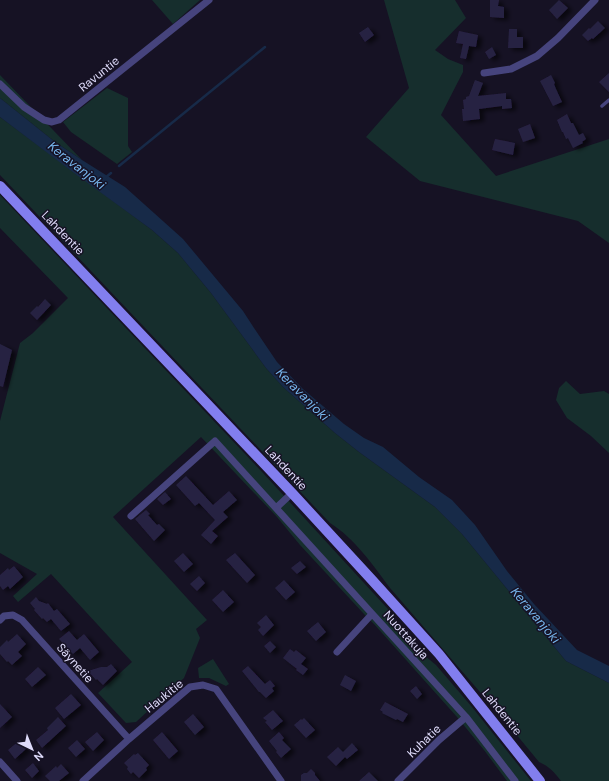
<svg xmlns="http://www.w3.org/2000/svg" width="609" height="781" font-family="'DM Sans',sans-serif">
<defs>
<filter id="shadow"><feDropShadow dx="4.5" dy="2.5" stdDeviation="2" flood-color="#0009"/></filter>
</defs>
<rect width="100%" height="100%" fill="#161224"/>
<!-- green -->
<path fill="#162e2d" d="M 152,0 L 200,0 L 173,24 Z
M 384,0 L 455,0 L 466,18 L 435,50 L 448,59 L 463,65 L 463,72 L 441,115 L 496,176 L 609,139 L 609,243 L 578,221 L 420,181 L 366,137 L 409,88 Z
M 0,75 L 82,160 L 55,142 L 0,98 Z
M 107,88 L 128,98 L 128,146 L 132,152 L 117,164 L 71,132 L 63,122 Z
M 0,117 L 152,230 L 178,253 L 211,293 L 266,368 L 283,387 L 335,433 L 359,452 L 435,507 L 462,534 L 566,661 L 609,683 L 609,781 L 561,781 C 555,773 549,766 539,762 L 511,728 L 390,588 C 373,565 354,538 330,523 L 0,175 Z
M 0,195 L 263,473 L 387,608 L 404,632 L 413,646 L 436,665 L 472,707 L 531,781 L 507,781 L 484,750 L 457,717 L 374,624 L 364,614 L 300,545 L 277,517 L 201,437 L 113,517 L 207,620 L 196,629 L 200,638 L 184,678 L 136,722 L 126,723 L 98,693 L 132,662 L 51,574 L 18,602 L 13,596 L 37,574 L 0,553 L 0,421 L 20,343 L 33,333 L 68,298 L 0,228 Z
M 566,381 L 580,394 L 604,391 L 609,394 L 609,453 L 591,436 L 567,418 L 556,400 L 559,388 Z
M 213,659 L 229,684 L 226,686 L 209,678 L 199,678 L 198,668 Z"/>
<!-- water -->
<path fill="#172a48" d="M 0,98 L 55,142 L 82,160 L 125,187 L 183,239 L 243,311 L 254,328 L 277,362 L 303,389 L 344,424 L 364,438 L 383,447 L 419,477 L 452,500 L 475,525 L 507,571 L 534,604 L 577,650 L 609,666 L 609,683 L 566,661 L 462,534 L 435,507 L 359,452 L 335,433 L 283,387 L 266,368 L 211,293 L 178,253 L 152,230 L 74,173 L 0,117 Z"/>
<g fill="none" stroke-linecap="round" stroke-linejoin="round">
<!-- stream -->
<path stroke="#172a48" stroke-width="2.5" d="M 119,166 L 265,47
M 105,178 L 111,173"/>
</g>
<!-- building -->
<path fill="#282143" filter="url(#shadow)" d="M 490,0 L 499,0 L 498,6 L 504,7 L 504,18 L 490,17 Z
M 559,0 L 568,8 L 557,19 L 549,10 Z
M 598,21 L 605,28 L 593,39 L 592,38 L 588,41 L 582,35 L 589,28 L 590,29 Z
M 368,27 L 374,35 L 365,42 L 359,33 Z
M 509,29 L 517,29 L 517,37 L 523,37 L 523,48 L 508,48 Z
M 459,31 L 478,35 L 476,47 L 469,46 L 466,59 L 460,58 L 463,44 L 456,43 Z
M 492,47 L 496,55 L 489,59 L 485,52 Z
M 609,73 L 609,92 L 599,82 Z
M 551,75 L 555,83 L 554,84 L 556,89 L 562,102 L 553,106 L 540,81 Z
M 475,80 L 483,83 L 478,96 L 506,93 L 506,99 L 511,99 L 512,108 L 502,109 L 502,106 L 479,109 L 480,119 L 463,121 L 462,109 L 464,109 L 463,100 L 466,99 L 466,97 L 469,96 Z
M 567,114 L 571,123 L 573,123 L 579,135 L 583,133 L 586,139 L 582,142 L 583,143 L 573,148 L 568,138 L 566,139 L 563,132 L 562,132 L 557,120 Z
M 530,124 L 535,138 L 523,142 L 518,129 Z
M 495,139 L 515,143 L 513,155 L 492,150 Z
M 45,299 L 51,305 L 37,320 L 30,313 L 37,306 L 38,307 Z
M 0,344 L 12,350 L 3,387 L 0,386 Z
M 186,476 L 213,505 L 229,491 L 237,500 L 223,512 L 228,517 L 212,531 L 218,536 L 211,544 L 201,535 L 215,520 L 199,503 L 195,506 L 176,485 Z
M 165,492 L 171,499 L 163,505 L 157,499 Z
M 146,510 L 150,514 L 148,515 L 157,525 L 159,524 L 165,530 L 154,541 L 135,519 Z
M 183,553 L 193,564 L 184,572 L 174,561 Z
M 235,553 L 255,575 L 247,583 L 226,560 Z
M 300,561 L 306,567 L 297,574 L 291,568 Z
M 14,566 L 23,577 L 10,589 L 8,586 L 3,590 L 0,586 L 0,575 L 8,568 L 9,570 Z
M 199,576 L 205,583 L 197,591 L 190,584 Z
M 284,580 L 295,592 L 286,600 L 275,588 Z
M 223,590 L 234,602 L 223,612 L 212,600 Z
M 36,597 L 39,601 L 47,604 L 48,603 L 54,611 L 57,609 L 70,624 L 61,631 L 51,619 L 47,622 L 43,618 L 42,619 L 34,610 L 35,609 L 30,603 Z
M 266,615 L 274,625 L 263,636 L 258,630 L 261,627 L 257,623 Z
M 318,622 L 326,632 L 316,641 L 307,631 Z
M 69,631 L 77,640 L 84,634 L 99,652 L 90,660 L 80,648 L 73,654 L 59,639 Z
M 17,634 L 26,644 L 18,652 L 22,656 L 12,665 L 8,661 L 7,662 L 0,654 L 0,647 L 7,640 L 8,642 Z
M 270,641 L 276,647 L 270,653 L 264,646 Z
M 290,649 L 294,652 L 296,650 L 306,658 L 301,664 L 308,669 L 303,675 L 296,670 L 297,669 L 283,658 Z
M 111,664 L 117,671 L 103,685 L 97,679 L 96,680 L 88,671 L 101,667 L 107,667 Z
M 248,666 L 265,684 L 270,680 L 275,686 L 272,688 L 274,691 L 266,698 L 260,692 L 259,692 L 242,671 Z
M 38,667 L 46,675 L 32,687 L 25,679 Z
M 345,675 L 356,681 L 351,691 L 340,685 Z
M 416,686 L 422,694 L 417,699 L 410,691 Z
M 71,694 L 81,705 L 64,719 L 55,708 Z
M 385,702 L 408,714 L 403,722 L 397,719 L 396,720 L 382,713 L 383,712 L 380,710 Z
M 0,704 L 12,717 L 0,728 Z
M 273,710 L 283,721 L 272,730 L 265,722 L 267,721 L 263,718 Z
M 193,714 L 204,727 L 195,735 L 184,722 Z
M 58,717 L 66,726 L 42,748 L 36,740 L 48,730 L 47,728 Z
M 304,718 L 315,730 L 306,738 L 294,725 L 301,719 L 302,720 Z
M 97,732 L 104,740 L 93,751 L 85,742 Z
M 162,732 L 178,751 L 169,759 L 153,740 Z
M 279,732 L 284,738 L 282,740 L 291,749 L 281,758 L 276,752 L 277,751 L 269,741 Z
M 20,740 L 27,748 L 15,759 L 8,750 Z
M 77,740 L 85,749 L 76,757 L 68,748 Z
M 352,743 L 358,750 L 347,759 L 345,757 L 336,766 L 327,757 L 338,747 L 343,752 Z
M 138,753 L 149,765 L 146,768 L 147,770 L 139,778 L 133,772 L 131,774 L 127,769 L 128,767 L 124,763 L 134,754 L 135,755 Z
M 33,763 L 39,771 L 32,778 L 25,770 Z
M 61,764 L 69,773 L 59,781 L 50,781 L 45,776 L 56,766 L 57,768 Z
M 311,769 L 315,773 L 315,775 L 320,781 L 301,781 L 301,775 L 304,773 L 307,773 Z
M 369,772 L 378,781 L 359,781 Z"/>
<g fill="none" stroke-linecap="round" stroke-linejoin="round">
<!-- service -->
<path stroke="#46447d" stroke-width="3.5" d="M 602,106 L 609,100"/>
<!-- minor -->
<path stroke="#46447d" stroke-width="7" d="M 484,73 L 511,69 L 537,56 L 558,38 L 595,0
M 0,84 L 24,107 L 44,120 L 52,122 L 59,120 L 209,0
M 276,508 L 292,493
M 131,516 L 215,441 L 466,717 L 515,781
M 0,620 L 4,616 L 13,615 L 22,620 L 129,739
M 337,652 L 372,614
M 0,762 L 17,781
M 83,781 L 129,739 L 190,687 L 203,685 L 216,689 L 281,781
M 398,781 L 439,740 L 466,717"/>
<!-- secondary -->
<path stroke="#827eee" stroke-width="10" d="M 0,186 L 292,493 L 372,580 L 439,654 L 540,781"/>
</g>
<g text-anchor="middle" stroke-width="3" stroke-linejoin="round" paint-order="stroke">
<!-- street labels -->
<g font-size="12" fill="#dedbfa" stroke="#161224">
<text transform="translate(99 74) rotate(-39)" y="4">Ravuntie</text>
<text transform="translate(63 233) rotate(46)" y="4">Lahdentie</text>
<text transform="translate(286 468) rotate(47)" y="4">Lahdentie</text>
<text transform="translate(406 635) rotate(48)" y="4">Nuottakuja</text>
<text transform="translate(75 663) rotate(48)" y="4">Säynetie</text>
<text transform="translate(164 696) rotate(-39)" y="4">Haukitie</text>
<text transform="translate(502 712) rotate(51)" y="4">Lahdentie</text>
<text transform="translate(424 741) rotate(-44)" y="4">Kuhatie</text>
</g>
<!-- water labels -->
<g font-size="13" font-style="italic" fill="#76b5ed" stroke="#161224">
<text transform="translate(77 165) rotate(38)" y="5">Keravanjoki</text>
<text transform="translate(303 394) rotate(45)" y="5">Keravanjoki</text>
<text transform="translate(536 615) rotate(50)" y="5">Keravanjoki</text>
</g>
</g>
<!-- north arrow -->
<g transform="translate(32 749) rotate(137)" stroke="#161224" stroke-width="3" paint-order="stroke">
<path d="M0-3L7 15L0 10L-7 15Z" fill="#dedbfa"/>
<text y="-6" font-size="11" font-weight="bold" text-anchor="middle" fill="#dedbfa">N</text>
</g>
</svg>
